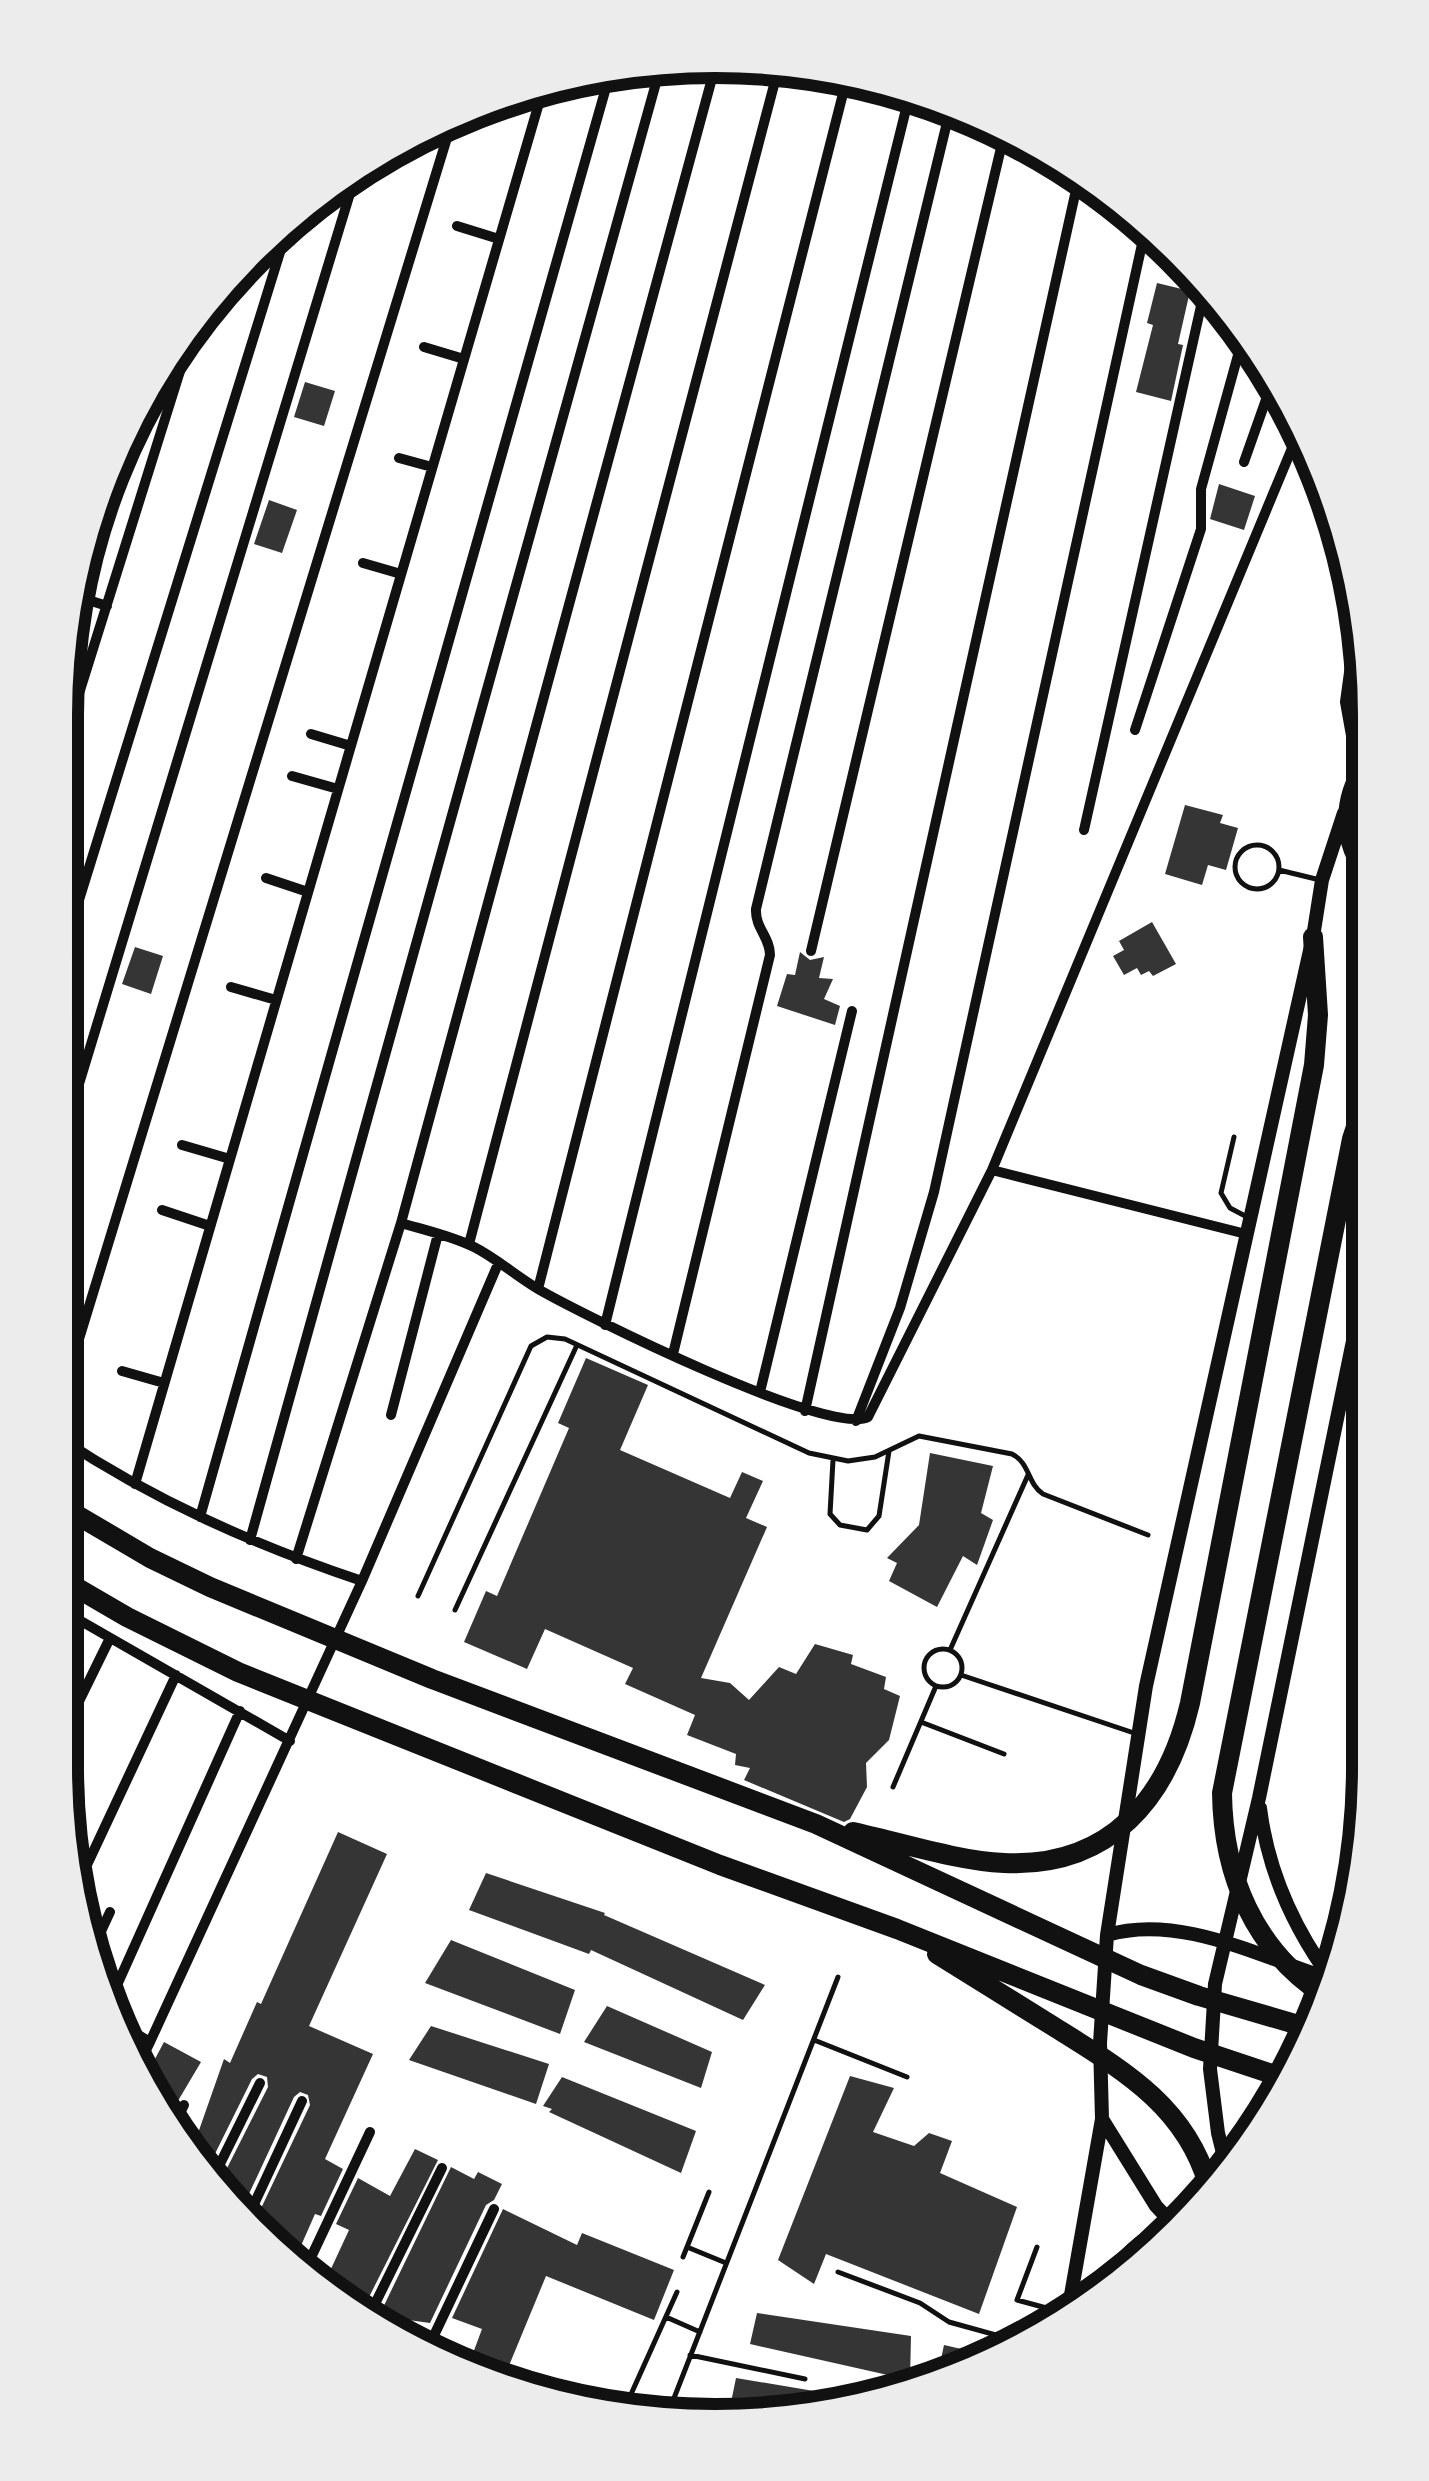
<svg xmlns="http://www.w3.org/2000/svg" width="1429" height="2481" font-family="Manrope,sans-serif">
<rect width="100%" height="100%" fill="#fff"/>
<!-- building -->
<path fill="#353535" d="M 1157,283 L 1190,291 L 1178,344 L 1183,345 L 1171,401 L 1136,392 L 1153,325 L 1147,323 Z
M 305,382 L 335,391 L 324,426 L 294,417 Z
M 1219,484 L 1255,496 L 1244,530 L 1210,519 Z
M 269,500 L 297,510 L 282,553 L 254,544 Z
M 1185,805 L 1223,815 L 1220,823 L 1238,828 L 1226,870 L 1208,865 L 1202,885 L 1165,874 Z
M 1152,922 L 1176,964 L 1153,976 L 1149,971 L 1141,975 L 1137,968 L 1124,975 L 1113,956 L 1124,950 L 1119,941 Z
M 135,947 L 163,956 L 151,994 L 122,984 Z
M 800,952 L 810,960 L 824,957 L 819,978 L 833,979 L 824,999 L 840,1006 L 835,1025 L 777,1006 L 787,974 L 795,975 Z
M 586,1358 L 648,1385 L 620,1450 L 730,1498 L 742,1472 L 763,1481 L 746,1518 L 767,1527 L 701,1678 L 730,1683 L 749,1700 L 779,1667 L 796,1674 L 815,1644 L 853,1655 L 851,1664 L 886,1677 L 884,1689 L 900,1696 L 889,1740 L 866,1763 L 867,1787 L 850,1819 L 844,1822 L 744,1780 L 750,1768 L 735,1765 L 736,1754 L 687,1735 L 695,1715 L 625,1684 L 633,1668 L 545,1629 L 527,1669 L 464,1642 L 486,1591 L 497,1596 L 569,1428 L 558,1423 Z
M 930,1453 L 993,1466 L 981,1513 L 993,1520 L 977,1565 L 963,1556 L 937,1607 L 889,1581 L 897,1563 L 887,1558 L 919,1525 Z
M 338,1832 L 387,1854 L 309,2026 L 373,2054 L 325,2159 L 343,2169 L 321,2216 L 315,2214 L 296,2257 L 302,2256 L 299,2262 L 255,2221 L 310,2105 L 308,2095 L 300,2092 L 294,2097 L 242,2209 L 218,2186 L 268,2087 L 267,2077 L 258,2074 L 252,2079 L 205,2174 L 190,2156 L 224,2059 L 230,2063 L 257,2002 L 261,2004 Z
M 486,1873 L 605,1913 L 604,1915 L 765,1985 L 743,2020 L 591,1950 L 589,1954 L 469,1910 Z
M 451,1940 L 575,1990 L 560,2034 L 425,1983 Z
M 607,2006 L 712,2052 L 701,2088 L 584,2042 Z
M 431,2026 L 549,2064 L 536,2104 L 409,2060 Z
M 164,2042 L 201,2062 L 169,2116 L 147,2074 Z
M 850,2076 L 894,2088 L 873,2132 L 914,2146 L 929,2133 L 952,2141 L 940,2173 L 1017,2207 L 979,2314 L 826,2254 L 814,2284 L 778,2260 Z
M 562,2077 L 696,2131 L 681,2173 L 549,2112 L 552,2109 L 543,2106 Z
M 415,2149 L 438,2160 L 360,2315 L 350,2310 L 312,2274 L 317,2264 L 330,2271 L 349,2230 L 336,2224 L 358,2178 L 390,2196 Z
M 451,2167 L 474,2179 L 478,2172 L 502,2184 L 494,2200 L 486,2205 L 430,2323 L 394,2318 L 388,2328 L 376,2322 Z
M 503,2209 L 577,2245 L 582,2233 L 674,2270 L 654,2320 L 546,2276 L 503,2380 L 469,2364 L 482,2329 L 452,2318 Z
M 757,2313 L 911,2336 L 910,2380 L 750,2344 Z
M 944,2345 L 992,2356 L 964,2371 L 937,2378 Z
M 736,2378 L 814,2391 L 843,2400 L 757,2420 L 728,2417 Z"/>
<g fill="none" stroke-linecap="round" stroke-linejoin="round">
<!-- service -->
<path stroke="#111" stroke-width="5" d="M1235 867a22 22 0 1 1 44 0a22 22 0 1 1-44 0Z
M 1279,870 L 1320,880
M 1234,1137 L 1221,1193 L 1230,1208 L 1249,1218
M 833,1460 L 830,1514 L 840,1525 L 867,1530 L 879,1516 L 889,1451
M 418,1596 L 531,1346 L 547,1337 L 565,1339 L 809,1453 L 848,1461 L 875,1457 L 919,1436 L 1012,1454 C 1030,1463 1027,1483 1043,1494 L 1148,1535
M 455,1610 L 577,1345
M924 1668a19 19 0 1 1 38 0a19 19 0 1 1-38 0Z
M 950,1650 L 1028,1475
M 961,1675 L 1134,1733
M 921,1722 L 1004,1754
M 893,1787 L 936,1686
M 814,2040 L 907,2077
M 687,2247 L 726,2263
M 1037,2247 L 1017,2300 L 1065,2313
M 683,2257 L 709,2192
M 838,2272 L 920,2303 L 949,2322 L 1018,2341
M 666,2317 L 700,2332
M 690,2355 L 805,2379
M 632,2392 L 677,2292
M 669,2411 L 838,1977"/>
<!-- minor -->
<path stroke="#111" stroke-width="10" d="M 457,226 L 499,239
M 424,347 L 464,359
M 399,458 L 432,467
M 1244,462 L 1274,377
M 363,563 L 401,574
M 76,596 L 107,606
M 1135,730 L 1201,529 L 1201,489 L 1243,337
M 311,734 L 351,746
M 61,751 L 196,320
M 292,776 L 338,789
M 1084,830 L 1205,288
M 266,878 L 308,892
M 811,951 L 1005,131
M 61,958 L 290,220
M 231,987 L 276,1000
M 61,1143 L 358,167
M 182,1145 L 230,1159
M 992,1170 L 1246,1234
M 162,1210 L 210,1226
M 401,1223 C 425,1230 452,1236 474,1247 C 496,1258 516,1276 538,1289 C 583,1315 829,1437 868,1417 L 992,1170 L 1300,429
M 469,1244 L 779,66
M 538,1289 L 848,74
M 605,1325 L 910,93
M 673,1354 L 770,955 C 770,937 755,928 756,909 L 951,106
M 122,1371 L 164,1383
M 760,1392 L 852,1011
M 60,1401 L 454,115
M 805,1411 L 1080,172
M 391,1415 L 438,1234
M 856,1421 L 900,1308 L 934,1192 L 1146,226
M 60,1438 C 155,1501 255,1545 362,1581
M 135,1484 L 544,86
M 200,1517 L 611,70
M 250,1540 L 661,65
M 296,1559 L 401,1223 L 717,60
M 60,1609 L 290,1741
M 60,1740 L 110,1638
M 79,1882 L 176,1675
M 91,1953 L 110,1912
M 109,2003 L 240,1711
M 120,2024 L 150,2042 L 140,2062
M 150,2042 L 362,1581 L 498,1264
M 174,2125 L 184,2105
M 212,2180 L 260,2083
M 249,2215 L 302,2101
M 306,2268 L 370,2132
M 368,2318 L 442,2168
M 429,2346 L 494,2209"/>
<!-- tertiary -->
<path stroke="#111" stroke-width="14" d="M 1358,621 L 1347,702 L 1359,769
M 1368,757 C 1339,794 1336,842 1368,879
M 1260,1808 C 1268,1872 1293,1927 1331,1979
M 1107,1935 C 1180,1913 1262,1958 1333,1980
M 1226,2165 L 1218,2133 L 1210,2069 L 1215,1984 L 1259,1798 L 1368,1268
M 1172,2223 L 1156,2206 L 1102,2119 L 1100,2043 L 1107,1935 L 1146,1686 L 1313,937 L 1322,880 L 1344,813
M 1105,2290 C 1119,2255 1140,2240 1172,2223
M 1068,2312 L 1102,2119"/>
<!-- motorway -->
<path stroke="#111" stroke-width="20" d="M 60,1505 L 150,1558 L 210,1587 L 432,1679 L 816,1824 L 1141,1975 L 1199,1996 L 1309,2028
M 60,1578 L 127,1617 L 238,1672 L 720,1865 L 897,1929 L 1194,2048 L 1284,2078
M 853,1832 C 899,1842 958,1861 1004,1863 C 1110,1868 1168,1798 1190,1703 L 1314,1065 L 1318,1015 L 1313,937
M 937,1954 C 977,1979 1016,2003 1056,2028 C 1121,2069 1185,2105 1208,2184
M 1325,1996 C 1254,1950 1223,1875 1222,1793 L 1352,1139 L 1368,1091"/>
</g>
<!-- crop -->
<path d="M0 0H1429V2481H0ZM715 78H715A637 637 0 0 1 1352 715V1767A637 637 0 0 1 715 2404H715A637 637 0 0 1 78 1767V715A637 637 0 0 1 715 78Z" fill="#ececec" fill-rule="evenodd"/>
<path fill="none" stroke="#111" stroke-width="12" d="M715 78H715A637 637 0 0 1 1352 715V1767A637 637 0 0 1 715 2404H715A637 637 0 0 1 78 1767V715A637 637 0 0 1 715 78Z"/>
</svg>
